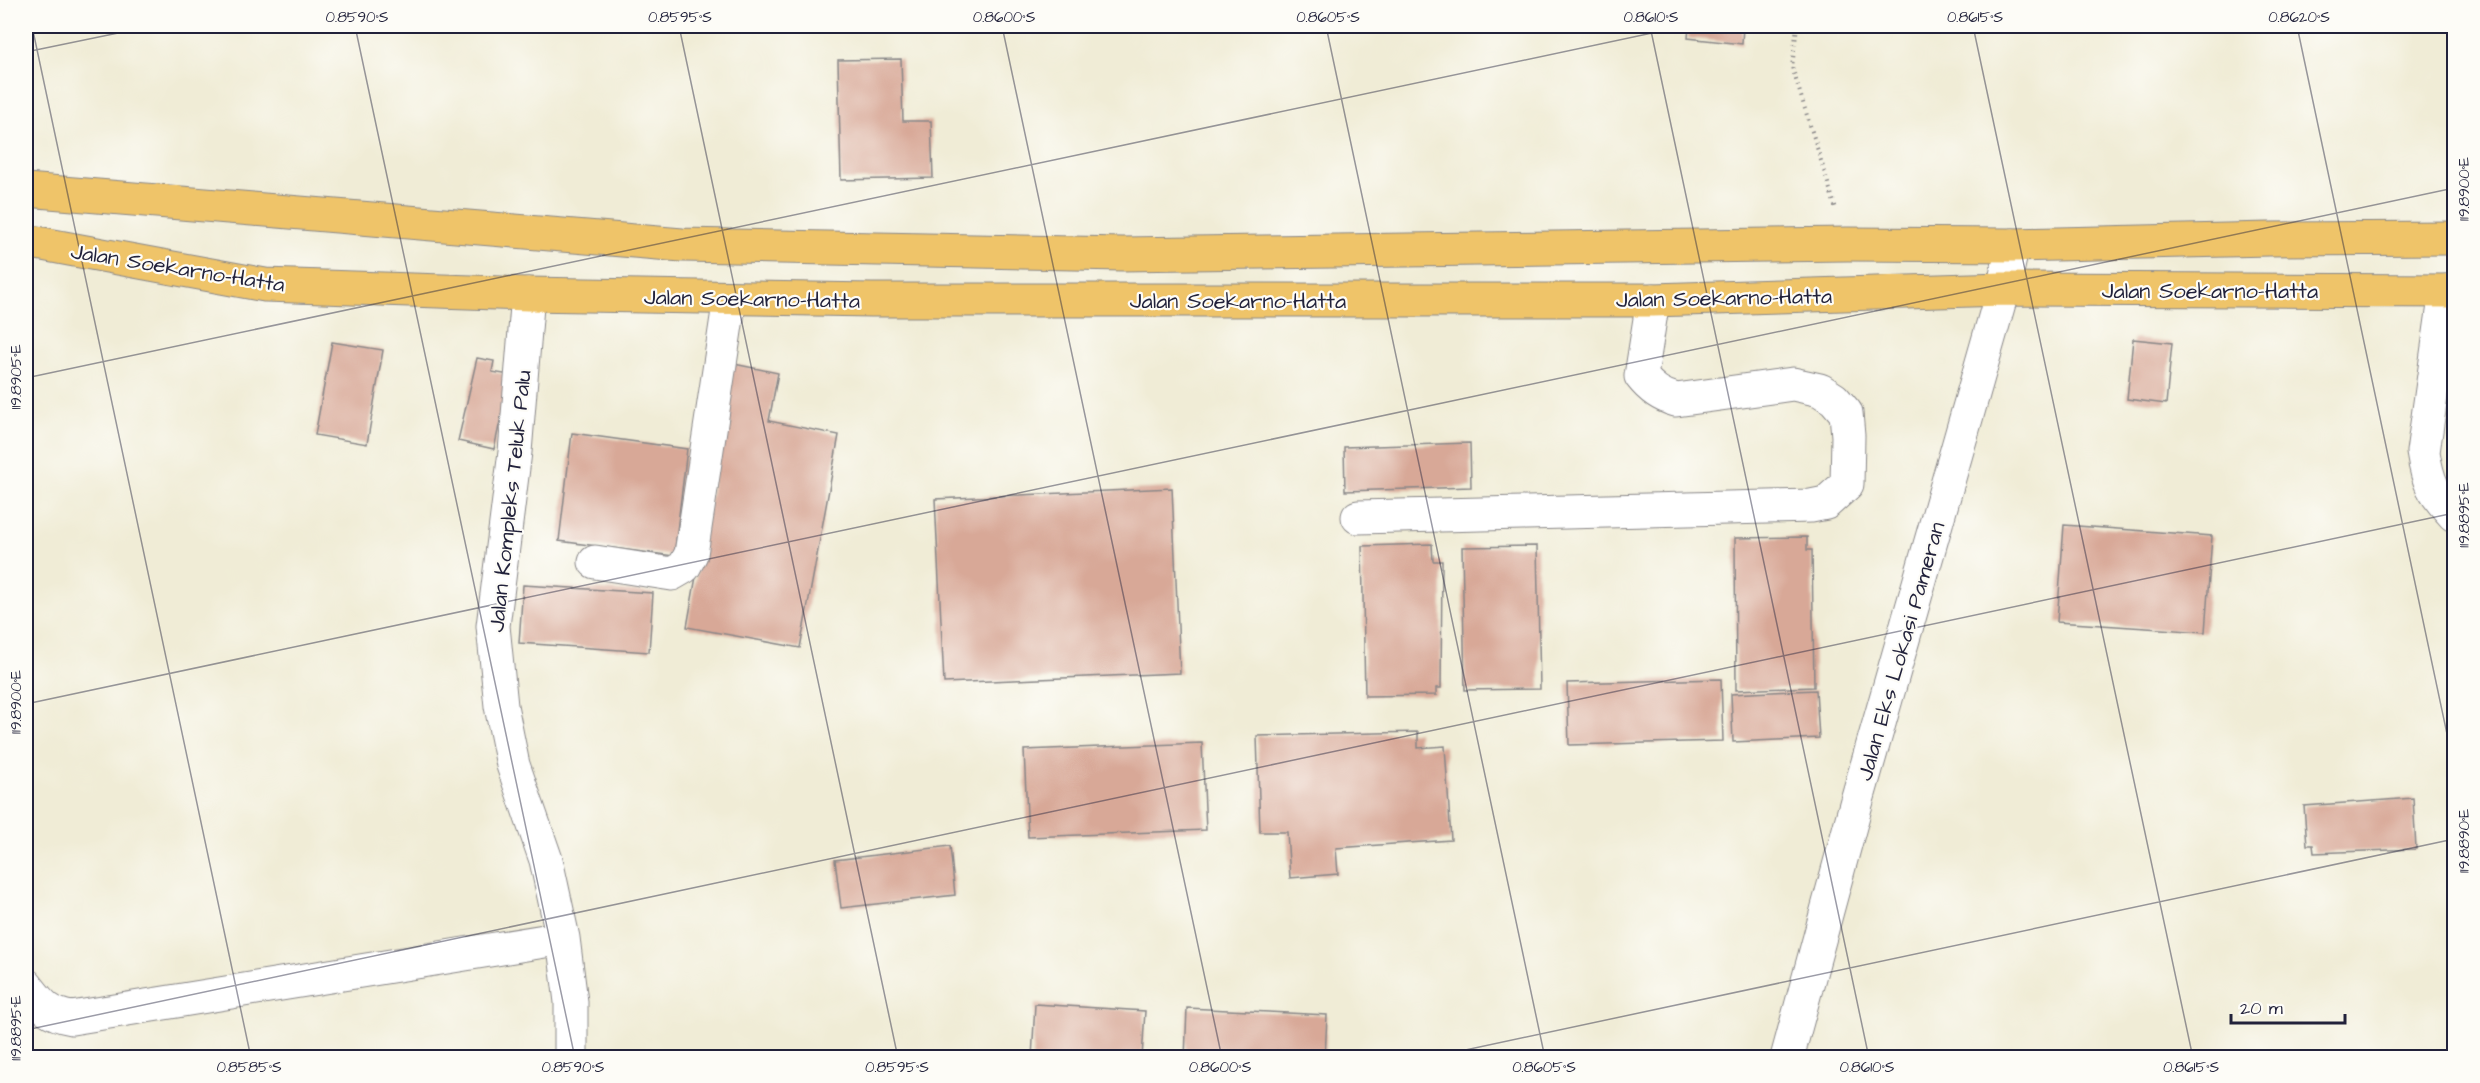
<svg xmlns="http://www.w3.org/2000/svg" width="2480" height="1083" font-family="'Architects Daughter',sans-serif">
<rect width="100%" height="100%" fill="#fdfcf7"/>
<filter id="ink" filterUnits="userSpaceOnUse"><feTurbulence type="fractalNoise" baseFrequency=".0167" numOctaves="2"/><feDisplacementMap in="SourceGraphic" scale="12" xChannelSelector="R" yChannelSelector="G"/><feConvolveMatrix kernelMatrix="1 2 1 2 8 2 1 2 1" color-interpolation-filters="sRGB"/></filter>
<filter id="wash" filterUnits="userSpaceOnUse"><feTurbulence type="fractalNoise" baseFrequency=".008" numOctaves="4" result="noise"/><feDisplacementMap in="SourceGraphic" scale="24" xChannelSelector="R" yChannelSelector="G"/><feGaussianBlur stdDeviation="1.35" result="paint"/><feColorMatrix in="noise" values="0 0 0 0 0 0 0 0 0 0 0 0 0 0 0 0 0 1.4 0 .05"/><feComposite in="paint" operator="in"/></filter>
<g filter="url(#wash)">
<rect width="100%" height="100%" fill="#f0ecd6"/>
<g id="blocks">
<!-- building -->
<path fill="#d8a897" d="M 1689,26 L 1743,26 L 1742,44 L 1688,38 Z
M 901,59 L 903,121 L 931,121 L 933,178 L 841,180 L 838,60 Z
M 2133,339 L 2172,343 L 2166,404 L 2127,399 Z
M 332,342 L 383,350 L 367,444 L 315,435 Z
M 477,358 L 494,361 L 492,372 L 510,375 L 494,449 L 458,441 Z
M 734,364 L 778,373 L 769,421 L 839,435 L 800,648 L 687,627 Z
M 572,433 L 687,449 L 674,556 L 559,541 Z
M 1470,443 L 1471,487 L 1345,491 L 1344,447 Z
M 1172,488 L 1180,673 L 944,683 L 935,499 Z
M 2064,525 L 2212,536 L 2205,632 L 2057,622 Z
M 1807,537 L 1807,550 L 1812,550 L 1814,687 L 1736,690 L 1735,538 Z
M 1432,544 L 1433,561 L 1442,561 L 1441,688 L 1436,688 L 1436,695 L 1365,696 L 1362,546 Z
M 1537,546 L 1540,689 L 1465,690 L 1462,547 Z
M 523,585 L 653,593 L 649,652 L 519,643 Z
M 1721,679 L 1723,741 L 1569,745 L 1567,683 Z
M 1816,690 L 1819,738 L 1733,742 L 1731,694 Z
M 1418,732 L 1418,748 L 1445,746 L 1451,840 L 1336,848 L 1338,874 L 1290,878 L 1287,832 L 1260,832 L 1257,736 Z
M 1202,743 L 1206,830 L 1028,837 L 1024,750 Z
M 2413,798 L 2416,849 L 2314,853 L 2313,845 L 2307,845 L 2304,806 Z
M 950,846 L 955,895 L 841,908 L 835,860 Z
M 1035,1004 L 1145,1011 L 1142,1058 L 1032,1058 Z
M 1187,1008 L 1327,1015 L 1325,1058 L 1185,1058 Z"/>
</g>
</g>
<g filter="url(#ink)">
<use href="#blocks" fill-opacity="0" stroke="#898788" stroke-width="1.5"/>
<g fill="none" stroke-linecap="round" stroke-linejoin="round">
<defs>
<path id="minor" d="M 2446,291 L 2423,452 C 2428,484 2433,492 2454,515
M 528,294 L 515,452 L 493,626 L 501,706 L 513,765 L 546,860 L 563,938 L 571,1002 L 571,1058
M 1358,517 L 1811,506 L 1826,503 L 1847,484 L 1848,436 L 1846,413 L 1834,399 L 1820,390 L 1793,384 L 1676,400 C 1661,396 1651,389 1641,376 L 1653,300
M 595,562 L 672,574 L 684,567 L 691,554 L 730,298
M 26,985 C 41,1004 47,1014 72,1018 L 563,938
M 1787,1058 L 1856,804 L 2003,289 L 2013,245"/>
<path id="major" d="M 26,190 L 682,245 L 1123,254 L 1847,244 L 2013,245 L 2269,239 L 2454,238
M 26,241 L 265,285 L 528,294 L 872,300 L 1653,300 L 2003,289 L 2454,291"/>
</defs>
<!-- minor casing -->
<use href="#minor" stroke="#898788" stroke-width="35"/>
<!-- major casing -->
<use href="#major" stroke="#898788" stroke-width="35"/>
<!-- path -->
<path stroke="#898788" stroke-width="4" stroke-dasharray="1.5 4.5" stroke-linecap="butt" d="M 1797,26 L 1792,67 L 1836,209"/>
<!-- minor -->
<use href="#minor" stroke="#fff" stroke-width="33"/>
<!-- major -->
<use href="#major" stroke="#efc469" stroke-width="33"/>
</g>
</g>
<!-- ticks -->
<path fill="none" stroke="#22223b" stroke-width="1.5" stroke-opacity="0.45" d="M 32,26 L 251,1058M 355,26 L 575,1058M 679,26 L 898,1058M 1002,26 L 1222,1058M 1326,26 L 1545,1058M 1650,26 L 1869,1058M 1973,26 L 2193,1058M 2297,26 L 2454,767M 26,52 L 152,26M 26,378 L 1685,26M 26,704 L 2454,188M 26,1030 L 2454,513M 1428,1058 L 2454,839"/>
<g text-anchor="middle" stroke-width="4.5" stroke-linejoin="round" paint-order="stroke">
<!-- street labels -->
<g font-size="22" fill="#22223b" stroke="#fdfcf7">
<text transform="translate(178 267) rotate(9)" y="8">Jalan Soekarno-Hatta</text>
<text x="2210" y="298">Jalan Soekarno-Hatta</text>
<text transform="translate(1724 297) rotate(-1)" y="8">Jalan Soekarno-Hatta</text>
<text transform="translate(752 298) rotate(1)" y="8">Jalan Soekarno-Hatta</text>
<text x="1238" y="308">Jalan Soekarno-Hatta</text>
<text transform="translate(509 501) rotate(-84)" y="8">Jalan Kompleks Teluk Palu</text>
<text transform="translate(1900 651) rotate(-74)" y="8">Jalan Eks Lokasi Pameran</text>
</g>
</g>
<!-- margin -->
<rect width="2480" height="1083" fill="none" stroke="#fdfcf7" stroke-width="66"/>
<!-- scale -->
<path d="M2231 1014v9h114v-9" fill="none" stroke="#22223b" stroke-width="3"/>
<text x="2240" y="1014" font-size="18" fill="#22223b" stroke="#fdfcf7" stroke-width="4.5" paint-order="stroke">20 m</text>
<rect x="33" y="33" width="2414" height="1017" fill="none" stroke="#22223b" stroke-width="2"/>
<g font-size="15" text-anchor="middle" fill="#22223b">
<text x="357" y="22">0.8590°S</text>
<text x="680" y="22">0.8595°S</text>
<text x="1004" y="22">0.8600°S</text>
<text x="1328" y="22">0.8605°S</text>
<text x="1651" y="22">0.8610°S</text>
<text x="1975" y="22">0.8615°S</text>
<text x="2299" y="22">0.8620°S</text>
<text transform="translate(2464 189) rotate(-90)" y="5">119.8900°E</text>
<text transform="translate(16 377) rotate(-90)" y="5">119.8905°E</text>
<text transform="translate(2464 515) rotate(-90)" y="5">119.8895°E</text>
<text transform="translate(16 702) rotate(-90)" y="5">119.8900°E</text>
<text transform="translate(2464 841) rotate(-90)" y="5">119.8890°E</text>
<text transform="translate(16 1028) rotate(-90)" y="5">119.8895°E</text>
<text x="249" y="1072">0.8585°S</text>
<text x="573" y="1072">0.8590°S</text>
<text x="897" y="1072">0.8595°S</text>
<text x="1220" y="1072">0.8600°S</text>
<text x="1544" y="1072">0.8605°S</text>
<text x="1867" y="1072">0.8610°S</text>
<text x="2191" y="1072">0.8615°S</text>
</g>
</svg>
